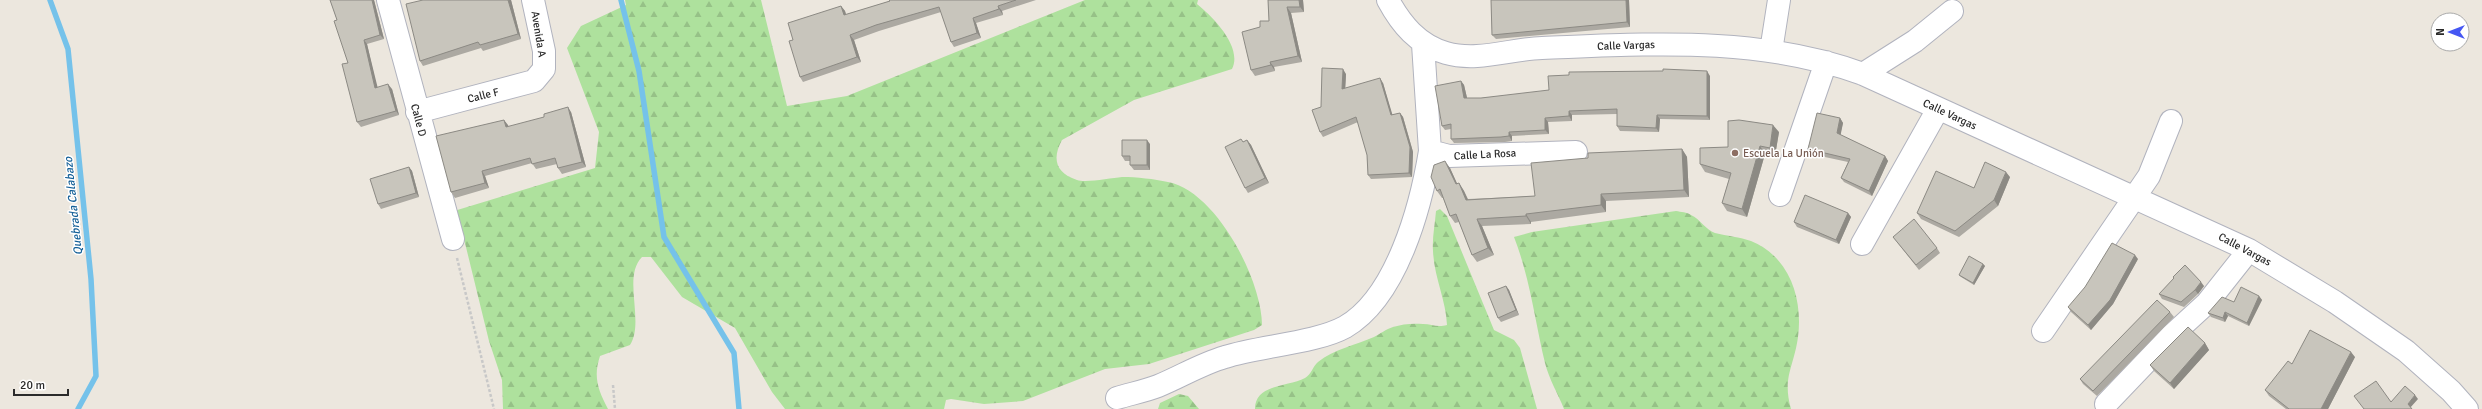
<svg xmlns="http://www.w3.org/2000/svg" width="2482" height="409" font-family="Signika,sans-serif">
<defs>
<pattern id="forest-firs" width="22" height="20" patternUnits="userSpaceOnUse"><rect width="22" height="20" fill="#aee19d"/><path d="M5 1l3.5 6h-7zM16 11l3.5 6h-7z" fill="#96c187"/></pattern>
</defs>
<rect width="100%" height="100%" fill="#ece7de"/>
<!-- forest -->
<path fill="url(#forest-firs)" d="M 625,0 L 761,0 L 787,106 L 847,96 L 1085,0 L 1198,0 L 1197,4 C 1213,17 1243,47 1232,69 L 1134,100 L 1062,140 C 1052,158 1055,173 1077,180 C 1086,183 1111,178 1122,177 C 1137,177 1154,179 1168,182 C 1216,191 1262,280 1262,325 L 1254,330 L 1149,364 L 1105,369 L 1023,401 L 984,404 L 951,399 L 946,400 L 944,409 L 785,409 L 772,392 L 735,328 L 682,297 L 651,257 L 642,257 C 622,277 645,322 630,345 L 600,356 C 593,377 598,390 608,409 L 503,409 L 502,380 L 489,341 L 465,243 L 454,211 L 595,168 L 599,132 L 567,48 L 581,26 L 626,5 Z
M 1440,209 L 1447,216 L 1494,330 L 1514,340 L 1520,348 L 1537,409 L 1255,409 C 1255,384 1288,387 1305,378 C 1311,375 1313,366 1318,362 C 1334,349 1356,345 1374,337 C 1380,334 1386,329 1393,327 C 1402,324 1413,323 1423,324 C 1432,324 1437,328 1447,325 C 1446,300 1434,277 1433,251 C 1432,238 1435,224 1436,211 Z
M 1676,211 C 1681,212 1687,212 1691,215 C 1700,219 1706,230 1715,233 C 1727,236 1740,237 1751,241 C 1790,257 1803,299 1798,337 C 1794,367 1782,377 1791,409 L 1564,409 C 1558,394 1549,379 1545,363 C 1535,321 1530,278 1514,237 L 1532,232 Z
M 1179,394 L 1188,396 L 1199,409 L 1158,409 L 1160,403 Z"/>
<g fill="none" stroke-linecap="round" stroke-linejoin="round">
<!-- stream -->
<path stroke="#75c2ea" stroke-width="5.5" d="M 50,0 L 68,49 L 91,279 L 96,376 L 78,409
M 621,0 L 639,71 L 664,237 L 734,353 L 739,409"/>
<defs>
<path id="minor" d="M 388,0 L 453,239
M 1388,0 C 1401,24 1418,45 1446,53 C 1477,62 1511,49 1542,48 C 1650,44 1760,36 1863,74 L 2249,250 L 2335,302 L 2406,351 L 2451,391 L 2467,409
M 1423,44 L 1430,151 L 1449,156 L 1576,152
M 1771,51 L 1779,0
M 1863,74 L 1915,41 L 1952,11
M 417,112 L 534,81 L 544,69 L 544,51 L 533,0
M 1780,195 L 1826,62
M 1862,244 L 1938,109
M 2043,331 L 2149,176 L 2171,121
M 1117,398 C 1130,394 1145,391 1158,386 C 1180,377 1201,364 1225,357 C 1259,346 1316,343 1345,327 C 1397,297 1421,206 1430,151
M 2106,404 L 2172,335 L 2207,303 L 2249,250"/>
</defs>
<!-- minor casing -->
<use href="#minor" stroke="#b1b3be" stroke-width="24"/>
<!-- path -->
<path stroke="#c8c8c8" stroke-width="2.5" stroke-dasharray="3 2" stroke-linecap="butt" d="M 457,258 L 494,409
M 613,385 L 615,409"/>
<!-- minor -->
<use href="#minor" stroke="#fff" stroke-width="22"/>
</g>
<!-- wall -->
<path fill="#aca9a2" d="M 330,0 L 374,0 L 384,39 L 367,44 L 377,88 L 392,89 L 399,115 L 361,127 L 357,122 L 348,63 L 337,20 Z
M 423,0 L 511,0 L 521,39 L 483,51 L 481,48 L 423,66 L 420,61 Z
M 889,0 L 1036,0 L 1002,11 L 1003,15 L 976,23 L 981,38 L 954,47 L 951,42 L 941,12 L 879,31 L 854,40 L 861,62 L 803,82 L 800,77 L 841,6 L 845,11 L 846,15 L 890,1 Z
M 1268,0 L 1303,0 L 1304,12 L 1291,13 L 1302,62 L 1274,67 L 1275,71 L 1255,76 L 1251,70 L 1260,27 L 1269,21 Z
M 1491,0 L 1629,0 L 1630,27 L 1496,39 L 1492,35 Z
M 1346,74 L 1345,88 L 1383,83 L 1392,115 L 1400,113 L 1403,117 L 1413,152 L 1412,177 L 1371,179 L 1368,175 L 1367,155 L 1358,122 L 1323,137 L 1320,132 Z
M 1710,76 L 1710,120 L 1660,119 L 1659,132 L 1620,131 L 1617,126 L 1617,114 L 1572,115 L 1572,121 L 1548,122 L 1549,134 L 1512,136 L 1512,141 L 1505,142 L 1454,143 L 1451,139 L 1451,129 L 1445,130 L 1442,126 L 1461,81 L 1464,85 L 1467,98 L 1481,98 Z
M 571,112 L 586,167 L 562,174 L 558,168 L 557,164 L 536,169 L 532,163 L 485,176 L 489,188 L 455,198 L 451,192 L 504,120 L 508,127 Z
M 1840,118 L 1843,123 L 1840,135 L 1885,156 L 1888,161 L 1872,196 L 1844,182 L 1841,178 L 1848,162 L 1811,154 L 1808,149 Z
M 1779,132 L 1775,156 L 1765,154 L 1747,217 L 1727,211 L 1722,203 L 1729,179 L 1705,172 L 1700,164 L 1728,147 Z
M 1247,140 L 1251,145 L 1269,183 L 1248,193 L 1245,188 L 1243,142 Z
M 1150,144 L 1150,170 L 1134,170 L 1130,165 L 1130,161 L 1125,161 L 1122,156 Z
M 1682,149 L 1687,157 L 1689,197 L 1606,201 L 1606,212 L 1531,222 L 1531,224 L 1482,226 L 1494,255 L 1477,262 L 1472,255 L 1459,222 L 1455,223 L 1450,216 L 1443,198 L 1442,198 L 1437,191 L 1450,168 L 1457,184 L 1459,183 L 1464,191 L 1468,199 L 1535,196 Z
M 409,167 L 412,171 L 419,197 L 381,209 L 378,204 Z
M 2010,177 L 1998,206 L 1959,237 L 1921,219 L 1917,213 L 1974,188 Z
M 1848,213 L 1851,217 L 1839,244 L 1797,227 L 1794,222 Z
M 1893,237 L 1937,248 L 1940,253 L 1919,270 Z
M 2138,259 L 2113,304 L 2091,330 L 2071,312 L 2068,307 Z
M 1983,264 L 1985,266 L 1974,285 L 1961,277 L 1959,275 Z
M 2174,279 L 2204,286 L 2198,294 L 2184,307 L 2162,299 L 2159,294 Z
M 1506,286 L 1509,290 L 1519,315 L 1501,322 L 1498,318 Z
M 2259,296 L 2262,300 L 2249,326 L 2228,316 L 2225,322 L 2211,317 L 2208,313 L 2234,302 Z
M 2170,312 L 2174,317 L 2097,396 L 2083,384 L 2080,379 Z
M 2205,343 L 2209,350 L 2174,389 L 2154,371 L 2150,365 Z
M 2355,357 L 2328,409 L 2286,409 L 2269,396 L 2265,390 L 2292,364 Z"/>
<!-- shaded-wall -->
<path fill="#8c8a84" d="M 372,0 L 374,0 L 384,39 L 380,35 Z
M 508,0 L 511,0 L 521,39 L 518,34 Z
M 1299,0 L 1303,0 L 1304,12 L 1300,7 Z
M 1626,0 L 1629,0 L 1630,27 L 1627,22 Z
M 841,6 L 845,11 L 848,21 L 844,15 Z
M 998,6 L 1002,11 L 1003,15 L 999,9 Z
M 1287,7 L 1291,13 L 1302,62 L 1298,56 Z
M 973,18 L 976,23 L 981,38 L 977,33 Z
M 850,35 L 854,40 L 861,62 L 857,57 Z
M 364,40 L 367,44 L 379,93 L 375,88 Z
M 1270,62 L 1274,67 L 1275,71 L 1271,65 Z
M 1343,69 L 1346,74 L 1345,94 L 1342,89 Z
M 1707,71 L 1710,76 L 1710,120 L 1707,116 Z
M 1380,78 L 1383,83 L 1394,120 L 1391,115 Z
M 1461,81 L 1464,85 L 1468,102 L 1464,98 Z
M 388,84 L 392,89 L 399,115 L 396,111 Z
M 568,107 L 571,112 L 586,167 L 582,162 Z
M 1569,111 L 1572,115 L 1572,121 L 1569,116 Z
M 1400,113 L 1403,117 L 1413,152 L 1412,177 L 1409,173 Z
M 1657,115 L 1660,119 L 1659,132 L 1656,128 Z
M 1545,118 L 1548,122 L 1549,134 L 1545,130 Z
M 1840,118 L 1843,123 L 1840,138 L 1837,133 Z
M 504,120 L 508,125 L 510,133 L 506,127 Z
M 1773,125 L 1779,132 L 1775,156 L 1770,148 Z
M 1509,132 L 1512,136 L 1512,141 L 1509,136 Z
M 1147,140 L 1150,144 L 1150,170 L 1147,165 Z
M 1247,140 L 1251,145 L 1269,183 L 1265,178 Z
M 1760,146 L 1765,154 L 1747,217 L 1742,209 Z
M 1682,149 L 1687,157 L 1689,197 L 1684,190 Z
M 1885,156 L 1888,161 L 1872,196 L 1869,191 Z
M 1445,161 L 1450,168 L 1461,192 L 1456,184 Z
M 409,167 L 412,171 L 419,197 L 416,193 Z
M 482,171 L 485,176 L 489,188 L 485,183 Z
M 2006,172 L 2010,177 L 1998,206 L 1994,200 Z
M 1459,183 L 1464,191 L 1471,207 L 1466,200 Z
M 1601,194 L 1606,201 L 1606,212 L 1601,205 Z
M 1848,213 L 1851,217 L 1839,244 L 1836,240 Z
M 1526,214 L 1531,222 L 1531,224 L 1526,216 Z
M 1477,219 L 1482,226 L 1494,255 L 1488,248 Z
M 2135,255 L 2138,259 L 2113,304 L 2091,330 L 2088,325 Z
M 1983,264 L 1985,266 L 1974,285 L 1973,283 Z
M 2201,282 L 2204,286 L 2198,294 L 2195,290 Z
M 1506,286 L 1509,290 L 1519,315 L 1516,310 Z
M 2259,296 L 2262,300 L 2249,326 L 2247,323 Z
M 2225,312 L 2228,316 L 2225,322 L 2223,318 Z
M 2205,343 L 2209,350 L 2174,389 L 2170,383 Z
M 2351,352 L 2355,357 L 2328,409 L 2321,409 Z
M 2415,395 L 2418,399 L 2410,408 L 2408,404 Z"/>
<!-- building -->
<path fill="#c8c5bc" stroke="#8c8a84" d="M 330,0 L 372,0 L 380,35 L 364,40 L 375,88 L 388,84 L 396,111 L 357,122 L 342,64 L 348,63 L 334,21 L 337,20 Z
M 423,0 L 508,0 L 518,34 L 480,45 L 478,42 L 420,61 L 406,4 Z
M 889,0 L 1016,0 L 998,6 L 999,9 L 973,18 L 977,33 L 951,42 L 939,7 L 876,25 L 850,35 L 857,57 L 800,77 L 789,41 L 793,40 L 788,23 L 841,6 L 844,15 L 890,1 Z
M 1268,0 L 1299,0 L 1300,7 L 1287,7 L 1298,56 L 1270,62 L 1271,65 L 1251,70 L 1242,32 L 1260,27 L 1260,21 L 1269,21 Z
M 1491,0 L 1626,0 L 1627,22 L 1492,35 Z
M 1322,68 L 1343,69 L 1342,89 L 1380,78 L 1391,115 L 1400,113 L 1410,147 L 1409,173 L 1368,175 L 1367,155 L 1356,117 L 1320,132 L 1312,110 L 1321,107 Z
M 1663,69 L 1707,71 L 1707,116 L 1657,115 L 1656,128 L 1617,126 L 1617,109 L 1569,111 L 1569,116 L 1545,118 L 1545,130 L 1509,132 L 1509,136 L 1501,137 L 1451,139 L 1451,124 L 1442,126 L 1435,86 L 1461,81 L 1464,98 L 1481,98 L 1549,90 L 1548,76 L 1569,75 L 1569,72 L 1663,71 Z
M 568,107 L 582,162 L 558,168 L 555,158 L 532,164 L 530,158 L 482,171 L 485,183 L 451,192 L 436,136 L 504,120 L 506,127 L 544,117 L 544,114 Z
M 1817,113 L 1840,118 L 1837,133 L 1885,156 L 1869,191 L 1841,178 L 1850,159 L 1808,149 Z
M 1739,120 L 1773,125 L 1770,148 L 1760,146 L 1742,209 L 1722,203 L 1731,173 L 1700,164 L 1700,148 L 1728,147 L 1728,121 Z
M 1241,139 L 1243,142 L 1247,140 L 1265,178 L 1245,188 L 1225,147 Z
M 1122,140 L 1147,140 L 1147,165 L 1130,165 L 1130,156 L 1122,156 Z
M 1682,149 L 1684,190 L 1601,194 L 1601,205 L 1526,214 L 1526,216 L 1477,219 L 1488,248 L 1472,255 L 1456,214 L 1450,216 L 1440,189 L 1437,191 L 1431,177 L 1434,165 L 1445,161 L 1456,184 L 1459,183 L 1466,200 L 1535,196 L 1531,163 L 1588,158 L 1588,153 Z
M 1985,162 L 2006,172 L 1994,200 L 1955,231 L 1917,213 L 1936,171 L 1974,188 Z
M 409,167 L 416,193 L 378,204 L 370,179 Z
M 1805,195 L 1848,213 L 1836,240 L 1794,222 Z
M 1914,219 L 1937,248 L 1916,265 L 1893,237 Z
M 2112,243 L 2135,255 L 2110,300 L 2088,325 L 2068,307 L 2085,287 Z
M 1969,256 L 1983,264 L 1973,283 L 1959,275 Z
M 2185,265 L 2201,282 L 2195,290 L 2181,302 L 2159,294 L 2174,278 L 2173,277 Z
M 1506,286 L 1516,310 L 1498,318 L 1488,293 Z
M 2241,287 L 2259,296 L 2247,323 L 2225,312 L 2223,318 L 2208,313 L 2222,297 L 2234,302 Z
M 2157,300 L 2170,312 L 2093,391 L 2080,379 Z
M 2188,327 L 2205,343 L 2170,383 L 2150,365 Z
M 2310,330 L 2351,352 L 2321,409 L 2289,409 L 2265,390 L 2288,361 L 2292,364 Z
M 2376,381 L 2391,402 L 2405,386 L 2415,395 L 2408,404 L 2412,409 L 2364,409 L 2354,396 Z"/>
<!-- markers -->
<circle fill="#8d6e63" stroke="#fff" stroke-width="1.5" cx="1735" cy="153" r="4"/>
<g text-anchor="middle" stroke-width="3" stroke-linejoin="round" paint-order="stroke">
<!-- street labels -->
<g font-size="11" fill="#2b2b2b" stroke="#fff">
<text transform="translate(539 34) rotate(81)" y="4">Avenida A</text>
<text transform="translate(1626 45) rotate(-2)" y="4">Calle Vargas</text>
<text transform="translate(483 95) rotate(-14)" y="4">Calle F</text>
<text transform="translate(1950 114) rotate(25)" y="4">Calle Vargas</text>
<text transform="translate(419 120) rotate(75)" y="4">Calle D</text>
<text transform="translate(1485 154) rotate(-3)" y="4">Calle La Rosa</text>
<text transform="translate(2245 249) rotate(28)" y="4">Calle Vargas</text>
</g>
<!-- education labels -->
<g font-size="11" fill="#785e54" stroke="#fff" text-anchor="start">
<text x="1743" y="157">Escuela La Unión</text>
</g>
<!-- water labels -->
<g font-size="12" font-style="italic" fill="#135f97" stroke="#fff">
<text transform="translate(73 206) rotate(-96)" y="4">Quebrada Calabazo</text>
</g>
</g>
<!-- north arrow -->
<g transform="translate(2450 32) rotate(270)"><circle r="19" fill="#ffffff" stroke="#aaaaaa"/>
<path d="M0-3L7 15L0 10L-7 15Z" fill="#4557f3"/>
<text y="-6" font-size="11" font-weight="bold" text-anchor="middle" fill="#2b2b2b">N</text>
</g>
<!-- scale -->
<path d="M14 389v6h54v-6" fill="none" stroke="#2b2b2b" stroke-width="2"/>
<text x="20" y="389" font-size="12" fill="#2b2b2b" stroke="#ffffff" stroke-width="3" paint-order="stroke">20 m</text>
</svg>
